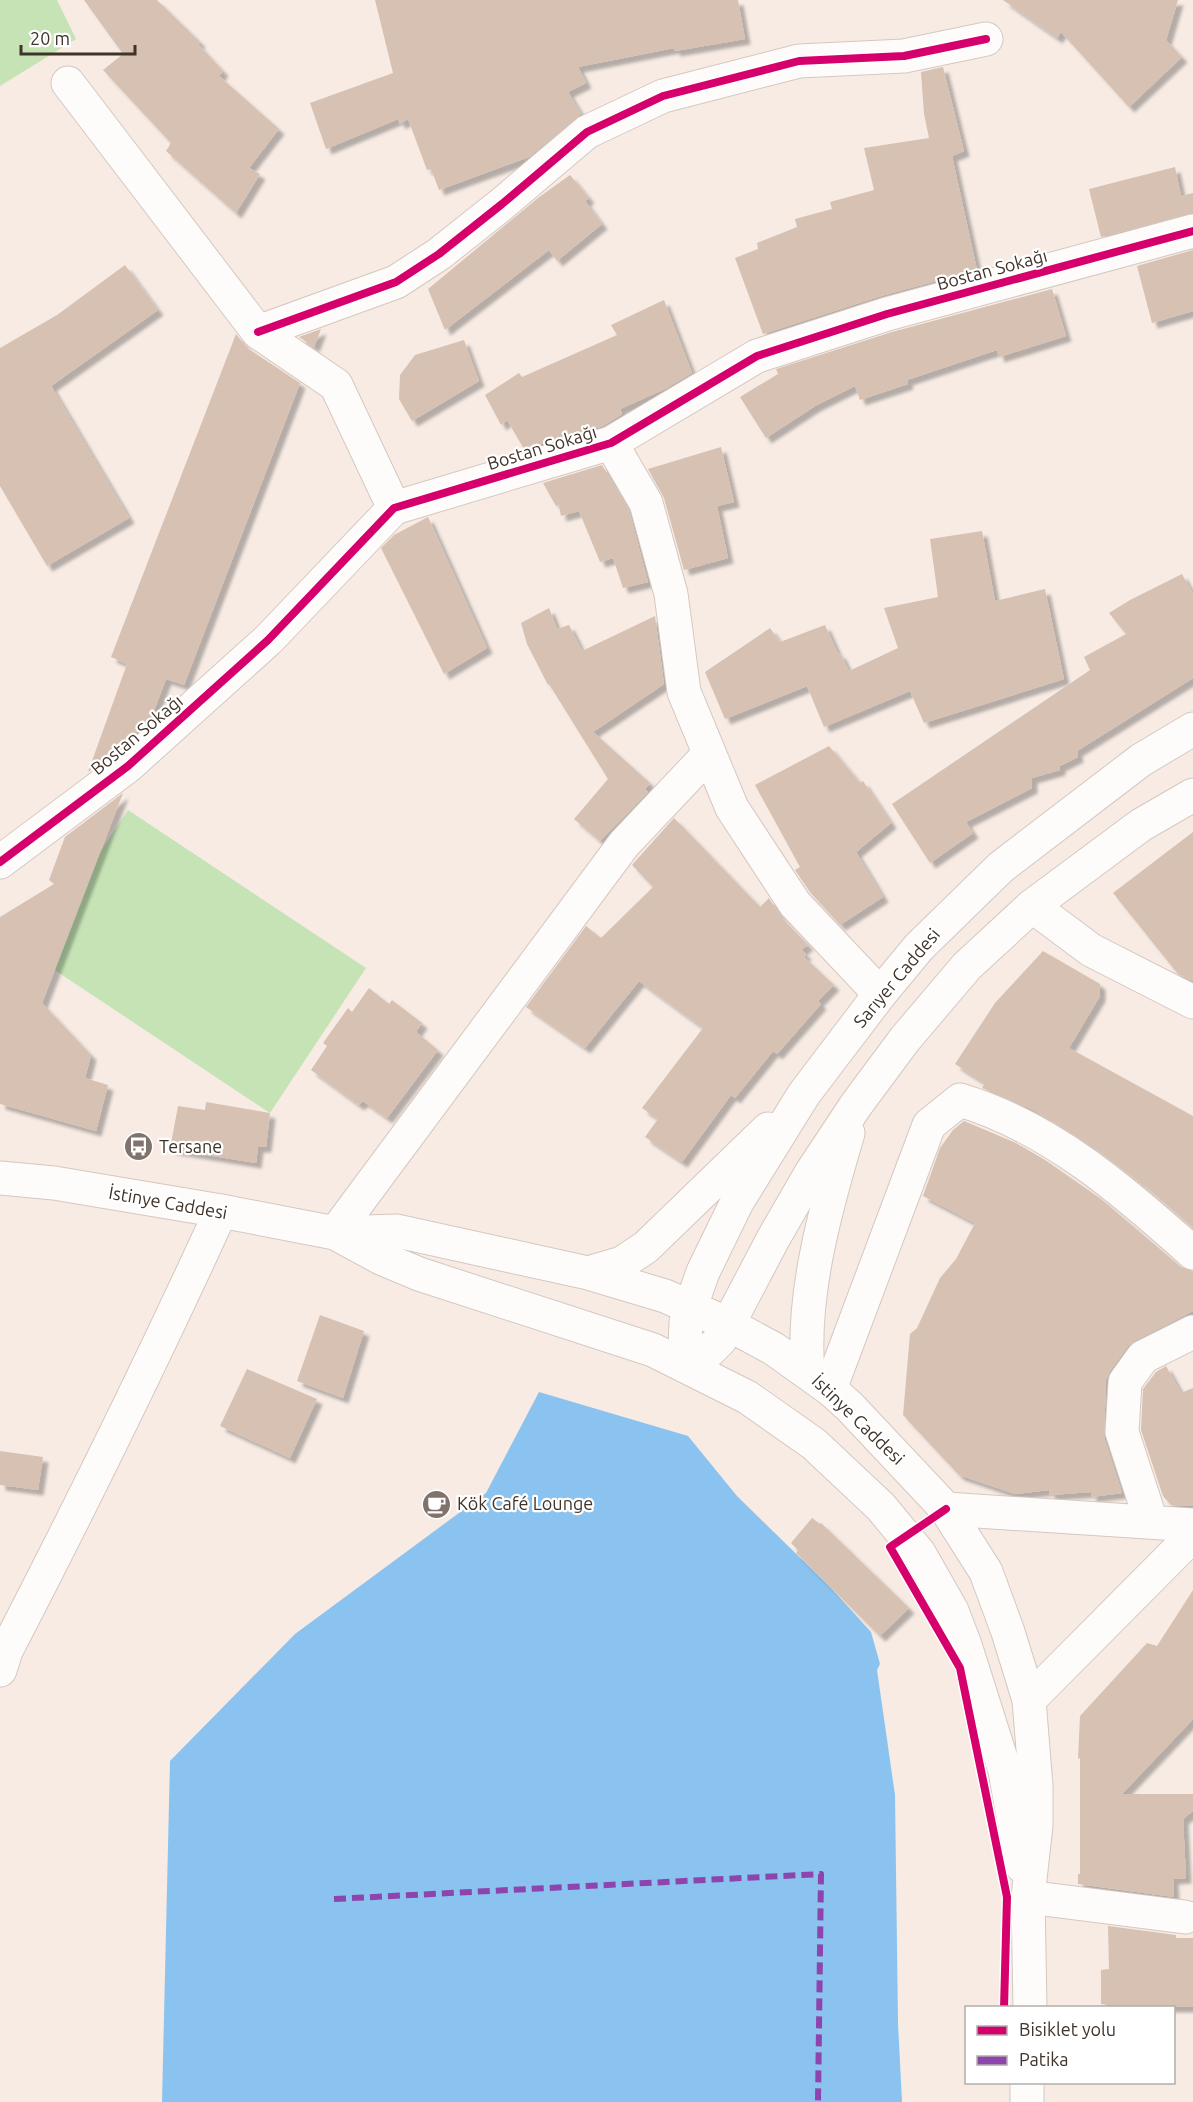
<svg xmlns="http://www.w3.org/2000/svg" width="1193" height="2102" font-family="Ubuntu,sans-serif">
<defs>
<filter id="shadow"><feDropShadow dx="5.5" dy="5.5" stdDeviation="1.5" flood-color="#0004"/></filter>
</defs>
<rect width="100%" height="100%" fill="#f7ebe4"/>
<!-- green -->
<path fill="#c5e3b5" d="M 0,0 L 57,0 L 76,39 L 0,86 Z
M 128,810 L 366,968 L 270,1113 L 32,955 Z"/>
<!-- water -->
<path fill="#8ac3ef" d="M 539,1392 L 688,1436 L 737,1496 L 830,1587 L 871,1632 L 880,1664 L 877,1670 L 895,1795 L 898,2023 L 902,2102 L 162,2102 L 170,1761 L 295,1634 L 486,1493 Z"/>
<!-- building -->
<path fill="#d7c1b2" filter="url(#shadow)" d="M 84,0 L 157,0 L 200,42 L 198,44 L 223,71 L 219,76 L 279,129 L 249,168 L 260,174 L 236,213 L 166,151 L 171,143 L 103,70 L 123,54 Z
M 375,0 L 738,0 L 745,39 L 675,51 L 674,48 L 578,67 L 586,83 L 568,92 L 581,114 L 529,157 L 439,190 L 431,169 L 427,170 L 408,119 L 400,124 L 398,119 L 326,149 L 310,103 L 393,73 Z
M 1003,0 L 1178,0 L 1166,40 L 1182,57 L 1129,107 L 1061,32 L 1057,38 Z
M 943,67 L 964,151 L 952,156 L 977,270 L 881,296 L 763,334 L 735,258 L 758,249 L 757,243 L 797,227 L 795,219 L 832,209 L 830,202 L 874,190 L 864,148 L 929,138 L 924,114 L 921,72 Z
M 1175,167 L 1181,196 L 1193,193 L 1193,213 L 1101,237 L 1089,189 Z
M 570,175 L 589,198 L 585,201 L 602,224 L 557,261 L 549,250 L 445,330 L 428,289 L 538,198 Z
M 1193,250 L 1193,311 L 1152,323 L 1137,266 Z
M 125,265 L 158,310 L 51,386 L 129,518 L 47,566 L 0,486 L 0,348 L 57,315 Z
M 1052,289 L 1066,336 L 999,357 L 997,350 L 907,380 L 908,384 L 860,400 L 855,386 L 815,406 L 766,438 L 740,397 L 778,374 L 776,369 L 892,332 Z
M 664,300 L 692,373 L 665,389 L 620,409 L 622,414 L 603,426 L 524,449 L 507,420 L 501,425 L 485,395 L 519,373 L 522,377 L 617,335 L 611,325 Z
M 321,329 L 314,347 L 299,337 Z
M 236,334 L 247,348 L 300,383 L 184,685 L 166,679 L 150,721 L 116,752 L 88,772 L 127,664 L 111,657 Z
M 464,340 L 479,381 L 412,421 L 399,399 L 400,375 L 415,355 Z
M 721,447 L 734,502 L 717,506 L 728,558 L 684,570 L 664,498 L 648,469 Z
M 602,465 L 629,510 L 648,582 L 623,588 L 613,558 L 600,562 L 579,511 L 561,516 L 559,505 L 556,506 L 543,483 Z
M 428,517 L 487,648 L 444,674 L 381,548 L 394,535 Z
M 982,531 L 995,601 L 1045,589 L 1064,679 L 924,723 L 910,691 L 824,727 L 807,686 L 725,719 L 705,672 L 770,628 L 780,642 L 825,625 L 838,654 L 840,653 L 849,671 L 898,648 L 884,608 L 938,597 L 930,539 Z
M 1182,574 L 1193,594 L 1193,678 L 1077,751 L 1078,757 L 1060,766 L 1060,770 L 1032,778 L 1032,788 L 966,822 L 973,833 L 930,863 L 892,804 L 1090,670 L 1084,657 L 1126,634 L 1109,613 L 1130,600 Z
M 549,608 L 557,629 L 569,625 L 582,651 L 655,616 L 664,684 L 593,732 L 650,783 L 645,789 L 648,792 L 600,841 L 574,819 L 608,779 L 549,684 L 548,685 L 527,644 L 521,623 Z
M 829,746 L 860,783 L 863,781 L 891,823 L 856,852 L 883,897 L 840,925 L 810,892 L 795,870 L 800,867 L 755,785 Z
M 123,793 L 42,1003 L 91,1055 L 85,1078 L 108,1085 L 96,1131 L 0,1104 L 0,917 L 54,884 L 49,880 L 65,837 Z
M 674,818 L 760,907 L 769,898 L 781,917 L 808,945 L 801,950 L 806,954 L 804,957 L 834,985 L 818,1001 L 821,1004 L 777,1054 L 773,1051 L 735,1098 L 731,1095 L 682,1162 L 645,1137 L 658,1119 L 642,1108 L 703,1028 L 639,981 L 585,1048 L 526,1007 L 586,926 L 601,938 L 653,887 L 632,865 Z
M 1193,832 L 1193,981 L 1178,974 L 1113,893 Z
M 1043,951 L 1100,984 L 1100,996 L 1069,1048 L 1193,1116 L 1193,1228 L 1152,1192 L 1095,1148 L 1034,1110 L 982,1088 L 985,1083 L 955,1064 L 995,1003 Z
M 369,988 L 389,1004 L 392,1000 L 422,1023 L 416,1032 L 438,1050 L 387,1118 L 363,1101 L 359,1105 L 311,1070 L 327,1046 L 323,1043 L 348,1008 L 352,1012 Z
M 206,1102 L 270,1113 L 266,1147 L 258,1147 L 256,1163 L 170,1149 L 178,1106 L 205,1110 Z
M 964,1121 L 1016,1143 L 1045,1160 L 1101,1199 L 1181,1267 L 1193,1271 L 1193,1311 L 1134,1341 L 1128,1346 L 1110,1371 L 1106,1380 L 1104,1437 L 1122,1493 L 1091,1497 L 1091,1492 L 1050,1495 L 1049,1490 L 1015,1494 L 959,1475 L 903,1415 L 910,1334 L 917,1328 L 940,1278 L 956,1259 L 975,1223 L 923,1196 L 940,1148 L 953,1130 Z
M 320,1315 L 364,1331 L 343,1398 L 297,1381 Z
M 1166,1366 L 1181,1393 L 1193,1388 L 1193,1506 L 1171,1505 L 1163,1496 L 1141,1430 L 1143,1389 L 1156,1372 Z
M 247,1369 L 317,1399 L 290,1458 L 220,1426 Z
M 0,1451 L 43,1457 L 38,1490 L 0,1485 Z
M 812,1518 L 820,1524 L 821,1523 L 909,1608 L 880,1636 L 796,1553 L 798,1550 L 791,1543 Z
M 1193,1590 L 1193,1719 L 1122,1794 L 1193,1794 L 1193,1811 L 1183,1819 L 1186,1878 L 1173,1879 L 1174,1897 L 1078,1884 L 1078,1874 L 1080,1874 L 1080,1758 L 1078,1759 L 1080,1716 L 1147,1643 L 1157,1646 Z
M 1108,1926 L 1176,1935 L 1176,1938 L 1193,1938 L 1193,2007 L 1109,2007 L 1109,2005 L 1101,2004 L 1101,1970 L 1109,1969 Z"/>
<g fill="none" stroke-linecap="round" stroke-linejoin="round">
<defs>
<path id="minor" d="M 68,83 L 258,332 L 336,385 L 394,508
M 258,332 L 396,282 L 439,254 L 502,204 L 587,132 L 663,96 L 799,61 L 904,56 L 986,39
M 611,443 L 646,503 L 671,594 L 684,692 L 732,808 L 795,904 L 880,994
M 0,862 L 128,766 L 268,640 L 394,508 L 611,443 L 757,356 L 887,314 L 1193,231
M 1032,906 L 1091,950 L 1193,1002
M 335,1233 L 624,844 L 709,754
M 830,1389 L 929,1125 L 960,1100 C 1050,1127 1124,1191 1193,1253
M 946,1509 L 1193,1525
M 1151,1521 L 1122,1432 L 1125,1382 L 1143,1357 L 1193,1332
M 0,1670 L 6,1651 C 81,1506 153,1360 221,1211
M 1029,1700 L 1193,1535
M 1028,1897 L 1185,1917"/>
<path id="major" d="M 0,1178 L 54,1183 L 221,1211 L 335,1233 L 397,1231 L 588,1273 L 665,1296 L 728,1324 L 774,1349 L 830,1389 L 850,1407 L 946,1509 L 986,1572 L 1008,1632 L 1029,1700 L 1036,1786 L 1036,1825 L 1028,1897 L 1030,2008
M 335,1233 L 381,1258 L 419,1274 L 653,1350 L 747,1397 L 814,1444 L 881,1507 L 919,1553 L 952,1611 L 965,1645 L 1005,1771 L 1022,1866
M 588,1273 L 622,1263 L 646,1247 L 768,1129
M 689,1367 L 685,1347 L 686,1322 L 691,1306 L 703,1272 L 737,1202 L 804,1094 L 880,994 L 919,947 L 1001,867 L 1141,760 L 1193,729
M 689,1367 L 707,1353 L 720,1340 L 773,1239 L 811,1173 L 856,1105 L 905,1039 L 967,966 L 1032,906 L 1141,825 L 1193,795
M 808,1372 C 801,1295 826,1207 848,1133
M 1027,2102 L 1027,2082"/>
</defs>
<!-- minor casing -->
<use href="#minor" stroke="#d4c8c1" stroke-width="35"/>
<!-- major casing -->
<use href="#major" stroke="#d4c8c1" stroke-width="35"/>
<!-- minor -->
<use href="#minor" stroke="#fefcfb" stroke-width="33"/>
<!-- major -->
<use href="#major" stroke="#fefcfb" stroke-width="33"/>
<!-- quiet -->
<path stroke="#8e44ad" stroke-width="6" stroke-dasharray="12 6" stroke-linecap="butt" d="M 334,1899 L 821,1874 L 818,2102"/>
<defs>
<path id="cycleway" d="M 258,332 L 396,282 L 439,254 L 502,204 L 587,132 L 663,96 L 799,61 L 904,56 L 986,39
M 0,862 L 128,766 L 268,640 L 394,508 L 611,443 L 757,356 L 887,314 L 1193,231
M 946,1509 L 890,1547 L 960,1668 L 1007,1897 L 1004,2008"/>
</defs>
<!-- cycleway casing -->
<use href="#cycleway" stroke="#fff" stroke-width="11"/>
<!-- cycleway -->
<use href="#cycleway" stroke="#d6006c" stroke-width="8"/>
</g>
<!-- icons -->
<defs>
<symbol id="bus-disc" viewBox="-11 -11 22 22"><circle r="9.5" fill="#80736b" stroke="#fff"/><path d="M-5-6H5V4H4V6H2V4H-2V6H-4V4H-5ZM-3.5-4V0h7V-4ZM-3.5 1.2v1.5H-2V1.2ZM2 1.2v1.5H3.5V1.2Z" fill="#fff"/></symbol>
<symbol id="cafe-disc" viewBox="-11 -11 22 22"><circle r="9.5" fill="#80736b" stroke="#fff"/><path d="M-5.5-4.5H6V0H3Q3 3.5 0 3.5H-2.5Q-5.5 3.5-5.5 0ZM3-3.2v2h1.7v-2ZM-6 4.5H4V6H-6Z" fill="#fff"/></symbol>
</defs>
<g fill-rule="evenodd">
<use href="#bus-disc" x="122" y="1130" width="33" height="33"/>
<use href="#cafe-disc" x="420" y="1488" width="33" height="33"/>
</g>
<g text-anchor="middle" stroke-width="4.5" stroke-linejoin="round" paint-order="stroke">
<!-- street labels -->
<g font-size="18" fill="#40332a" stroke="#fff">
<text transform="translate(992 270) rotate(-15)" y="6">Bostan Sokağı</text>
<text transform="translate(542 448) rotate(-17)" y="6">Bostan Sokağı</text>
<text transform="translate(137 735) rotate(-40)" y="6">Bostan Sokağı</text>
<text transform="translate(897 978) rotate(-50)" y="6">Sarıyer Caddesi</text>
<text transform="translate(168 1203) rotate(10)" y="6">İstinye Caddesi</text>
<text transform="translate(858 1420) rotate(44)" y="6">İstinye Caddesi</text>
</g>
<!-- poi labels -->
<g font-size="18" fill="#40332a" stroke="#fff" text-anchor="start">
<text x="159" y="1153">Tersane</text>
<text x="457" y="1510">Kök Café Lounge</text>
</g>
</g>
<!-- legend -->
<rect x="965" y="2006" width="210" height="78" fill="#ffffff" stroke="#b3adaa" stroke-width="1.5"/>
<rect x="977" y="2026" width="30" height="9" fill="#d6006c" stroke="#b3adaa" stroke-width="1.5"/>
<text x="1019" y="2036" font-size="18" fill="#40332a">Bisiklet yolu</text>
<rect x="977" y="2056" width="30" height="9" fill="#8e44ad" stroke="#b3adaa" stroke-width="1.5"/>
<text x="1019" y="2066" font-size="18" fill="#40332a">Patika</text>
<!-- scale -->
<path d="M21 45v9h114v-9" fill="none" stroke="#40332a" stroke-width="3"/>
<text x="30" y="45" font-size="18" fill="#40332a" stroke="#ffffff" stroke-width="4.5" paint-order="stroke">20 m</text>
</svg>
